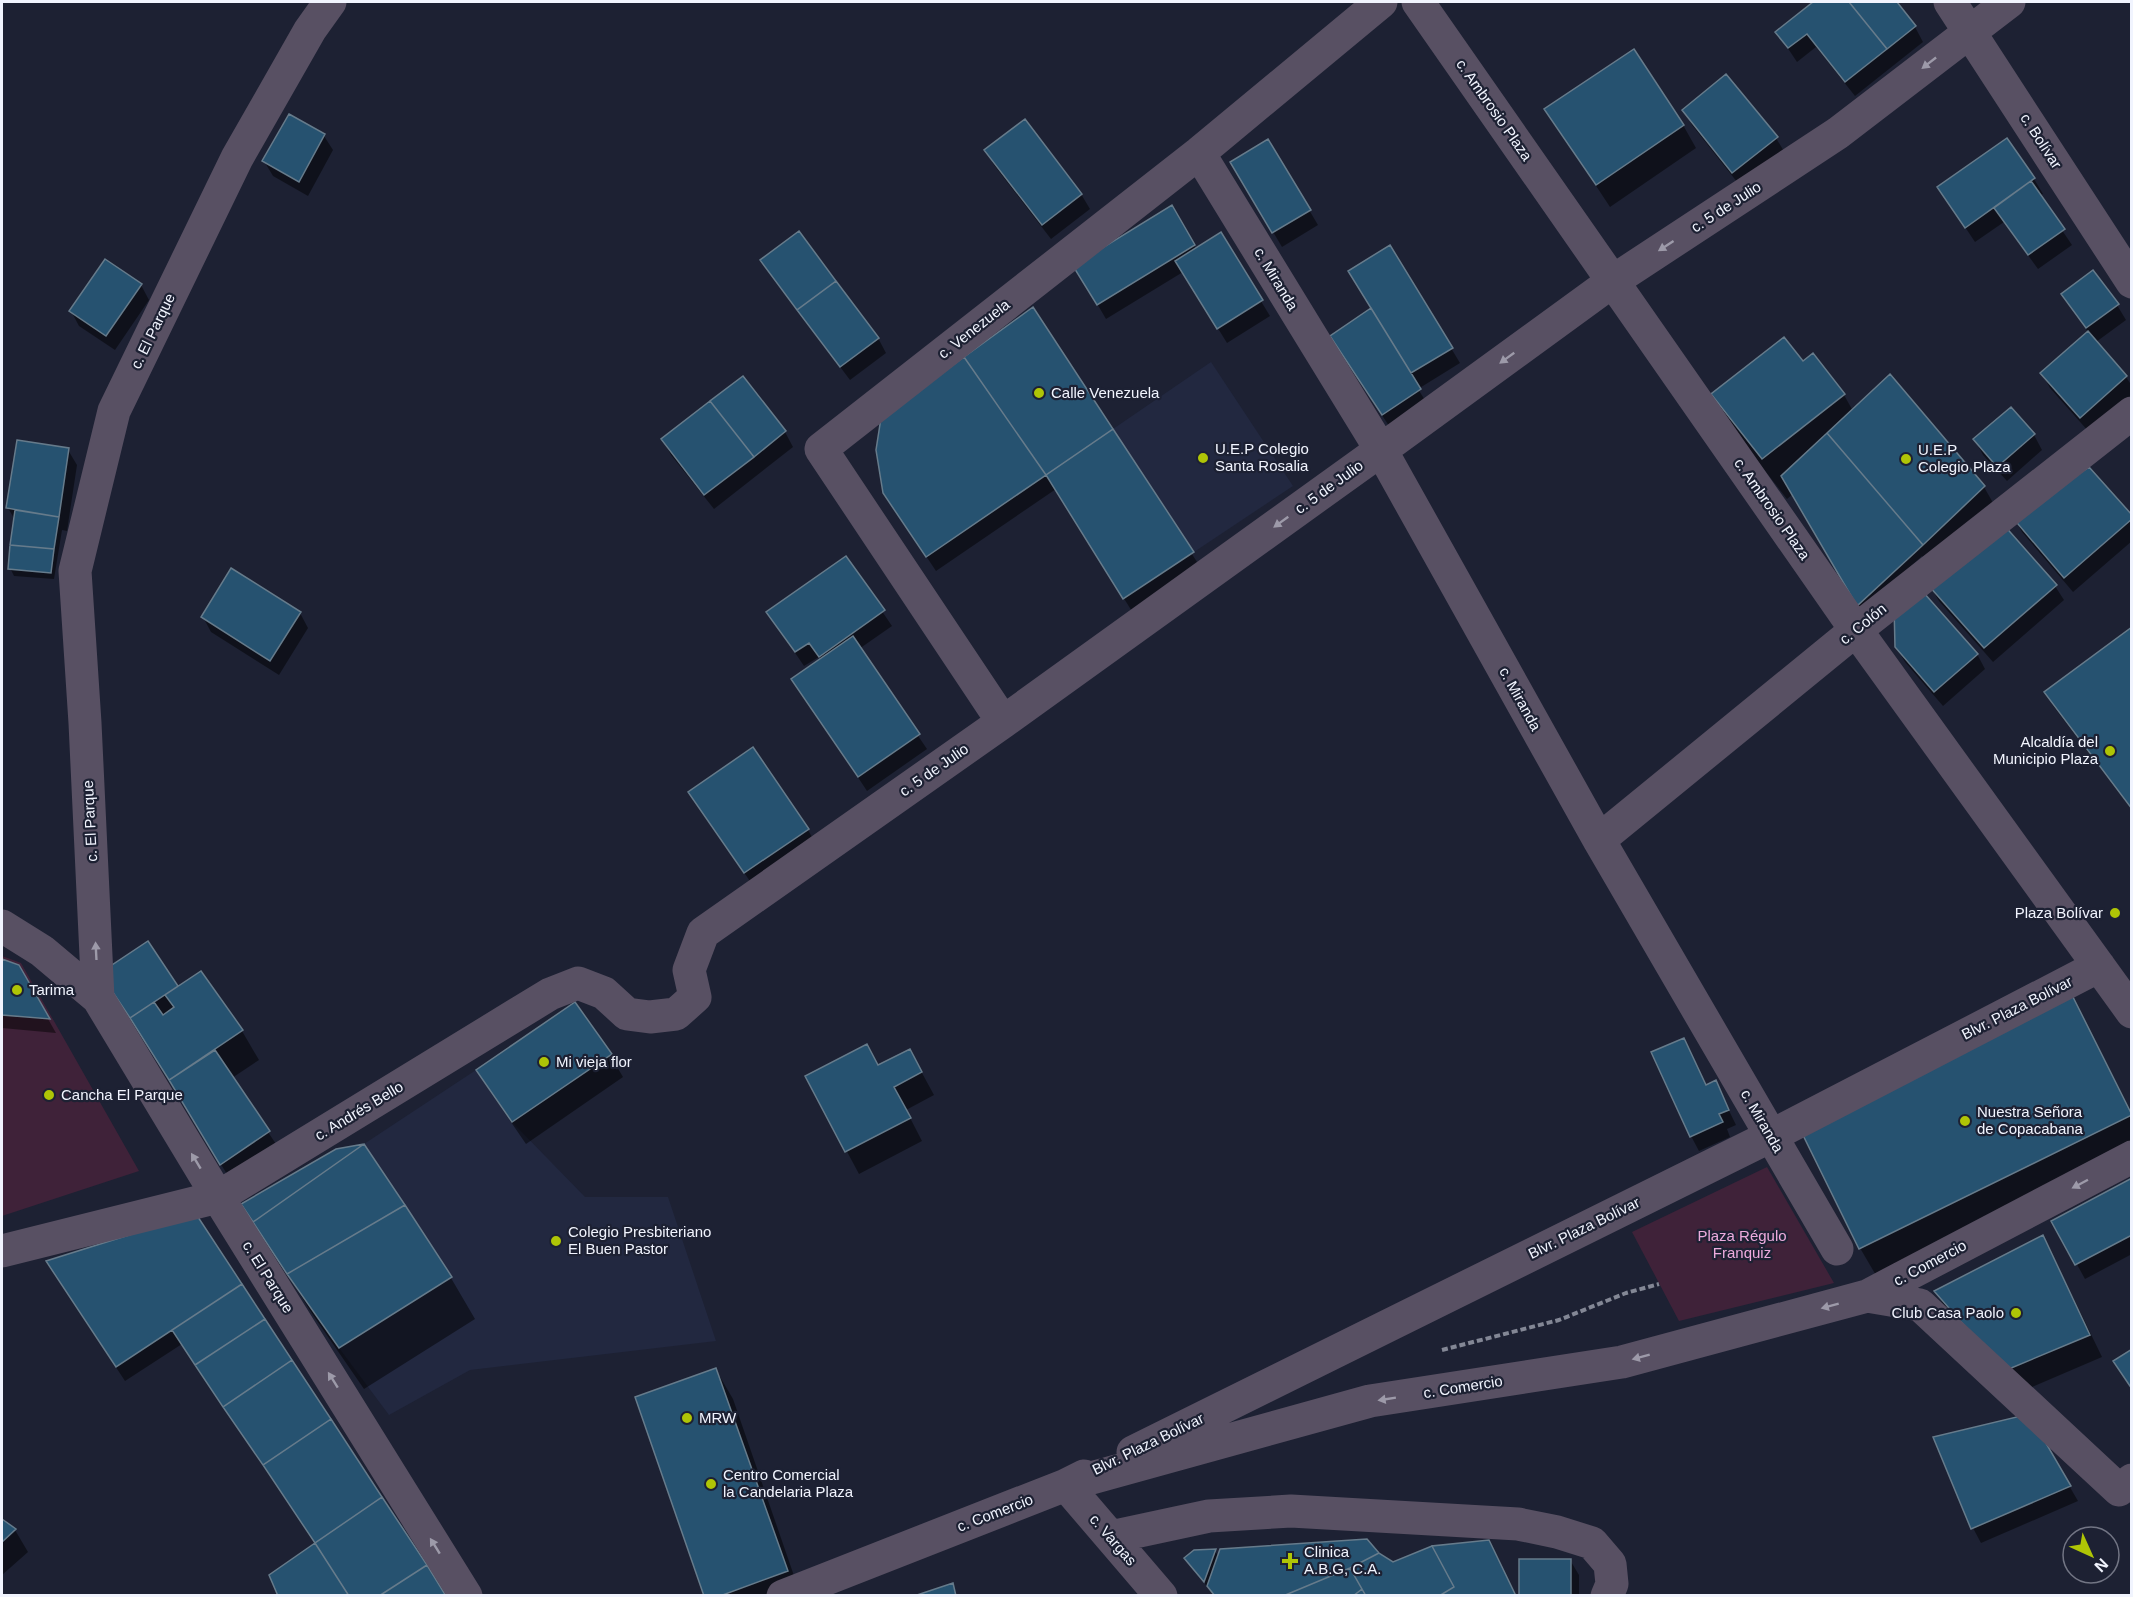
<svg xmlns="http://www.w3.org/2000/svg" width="2133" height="1597" font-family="Arial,sans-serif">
<rect width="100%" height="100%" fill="#1d2133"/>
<!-- built -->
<path fill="#222840" d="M 1211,362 L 1293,486 L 1194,552 L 1113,429 Z
M 476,1070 L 512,1122 L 585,1197 L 668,1197 L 716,1341 L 470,1370 L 389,1415 L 339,1348 L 452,1277 L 364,1144 Z"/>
<!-- green -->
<path fill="#3f2239" d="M 2,956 L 21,963 L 139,1171 L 2,1216 Z
M 1767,1167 L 1834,1283 L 1679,1321 L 1632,1232 Z"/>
<!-- shadow -->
<path fill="#0007" d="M 1815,2 L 1895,2 L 1915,27 L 1923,42 L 1855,96 L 1816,47 L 1797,62 L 1777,32 Z
M 1546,110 L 1683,125 L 1696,148 L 1610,207 Z
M 1684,110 L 1776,138 L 1785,153 L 1741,187 L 1692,125 Z
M 324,136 L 333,150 L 308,196 L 273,176 L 264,161 Z
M 2006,140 L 2034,179 L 2043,194 L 2039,196 L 2072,245 L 2038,269 L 2004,222 L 1975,242 L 1939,188 Z
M 1268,141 L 1318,225 L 1282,247 L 1232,163 Z
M 986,151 L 1081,194 L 1090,209 L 1051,239 L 994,165 Z
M 1171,207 L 1196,249 L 1220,234 L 1270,316 L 1227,343 L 1183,272 L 1106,319 L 1075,266 Z
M 762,261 L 878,338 L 886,353 L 850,380 L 771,275 Z
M 141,285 L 149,300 L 115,350 L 79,326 L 71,311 Z
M 2063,294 L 2117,305 L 2126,320 L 2096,342 L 2126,377 L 2132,386 L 2132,395 L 2089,432 L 2050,388 L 2042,373 L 2088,332 Z
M 1032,309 L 1201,568 L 1133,613 L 1056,489 L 936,571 L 884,493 Z
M 1451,348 L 1460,363 L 1418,389 L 1428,405 L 1391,429 L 1340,351 Z
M 1813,356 L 1844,395 L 1853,411 L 1890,376 L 1984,487 L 2008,529 L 2006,530 L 2055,586 L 2064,600 L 1993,662 L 1939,601 L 1930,586 L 1941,577 L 1922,556 L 1862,611 L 1793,494 L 1787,499 L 1737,435 L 1713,394 L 1803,363 Z
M 743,378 L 785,432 L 793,447 L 714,509 L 671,455 L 663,440 Z
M 2034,435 L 2042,450 L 2007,481 L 1983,455 L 1975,440 Z
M 68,450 L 77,465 L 67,531 L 62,530 L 54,579 L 14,576 L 10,568 L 15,520 L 8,508 Z
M 2014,517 L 2132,518 L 2132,541 L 2073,592 L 2022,532 Z
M 846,558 L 892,626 L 859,649 L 927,749 L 867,791 L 793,679 L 821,660 L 819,657 L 804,666 L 768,613 Z
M 300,613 L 308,628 L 279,675 L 211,632 L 203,617 Z
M 2132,629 L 2132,810 L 2054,707 L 2046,693 Z
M 1896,647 L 1977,654 L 1985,669 L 1943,706 L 1905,662 Z
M 699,807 L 808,830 L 816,844 L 754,887 Z
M 148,943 L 177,988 L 200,973 L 242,1031 L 259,1060 L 232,1078 L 278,1147 L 230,1179 L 140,1033 Z
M 2,961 L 18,966 L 56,1033 L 2,1028 Z
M 2070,995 L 2087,1025 L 2132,1113 L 2132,1152 L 1877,1277 L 1860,1248 Z
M 1684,1040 L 1706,1086 L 1715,1082 L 1736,1125 L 1727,1129 L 1730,1137 L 1699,1151 L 1691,1136 Z
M 910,1051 L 934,1095 L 906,1110 L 922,1141 L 859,1174 L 807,1077 L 878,1067 Z
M 610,1055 L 623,1077 L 526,1144 L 491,1093 L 478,1071 Z
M 2132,1180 L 2132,1254 L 2085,1279 L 2053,1221 Z
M 404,1205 L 451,1278 L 475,1319 L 364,1389 L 313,1315 L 264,1237 Z
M 195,1216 L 445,1596 L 316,1544 L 182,1344 L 125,1381 L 56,1276 Z
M 2042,1237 L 2055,1260 L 2102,1357 L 2018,1393 L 1948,1313 L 1936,1291 Z
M 716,1370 L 733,1399 L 801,1596 L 706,1596 Z
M 2028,1415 L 2078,1501 L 1981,1543 L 1973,1528 Z
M 2,1520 L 15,1530 L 28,1552 L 2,1575 Z
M 1488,1542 L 1516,1596 L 1214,1596 L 1186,1558 L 1215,1551 L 1219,1557 L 1378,1554 L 1393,1564 Z
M 1570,1560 L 1579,1575 L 1579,1596 L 1520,1596 Z"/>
<!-- building -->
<path fill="#265270" stroke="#667b8b" stroke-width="1.5" d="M 1813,2 L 1849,2 L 1887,49 L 1845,82 L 1807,34 L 1788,48 L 1775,32 Z
M 1849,2 L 1897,2 L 1916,26 L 1887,49 Z
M 1634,49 L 1684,125 L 1596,185 L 1544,109 Z
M 1726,74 L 1778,137 L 1732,173 L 1682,110 Z
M 289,114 L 325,134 L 299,182 L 262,161 Z
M 1025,119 L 1082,194 L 1042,225 L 984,150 Z
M 2007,138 L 2035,178 L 1965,228 L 1937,187 Z
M 1268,139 L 1311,210 L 1272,233 L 1230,162 Z
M 2031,181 L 2065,229 L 2028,255 L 1994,208 Z
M 1172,205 L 1195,245 L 1097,305 L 1073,266 Z
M 799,231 L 836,281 L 797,310 L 760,260 Z
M 1221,232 L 1263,300 L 1217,329 L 1175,261 Z
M 1390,245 L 1453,348 L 1411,373 L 1348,271 Z
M 105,259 L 142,284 L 106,336 L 69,311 Z
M 2093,270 L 2119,304 L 2086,328 L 2061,294 Z
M 836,281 L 879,338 L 840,367 L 797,310 Z
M 1033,307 L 1113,429 L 1046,475 L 964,357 Z
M 1371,308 L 1421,389 L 1382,415 L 1330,336 Z
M 2088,331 L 2127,376 L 2080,418 L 2040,373 Z
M 1784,337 L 1803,361 L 1813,353 L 1845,394 L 1762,459 L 1711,394 Z
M 964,357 L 1046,475 L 926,557 L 883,493 L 876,450 L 881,418 Z
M 1890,374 L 1985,486 L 1923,545 L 1827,433 Z
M 743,376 L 786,431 L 754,457 L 710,401 Z
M 710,401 L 754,457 L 704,495 L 661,439 Z
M 2011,407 L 2035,434 L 1997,467 L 1973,439 Z
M 1113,429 L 1194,552 L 1123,599 L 1046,475 Z
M 1827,433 L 1923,545 L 1857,606 L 1781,476 Z
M 17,440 L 69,448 L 59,517 L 6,508 Z
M 2089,467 L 2132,515 L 2132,519 L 2064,578 L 2012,517 Z
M 15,510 L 59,517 L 54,549 L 10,545 Z
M 2003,524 L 2057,585 L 1984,648 L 1929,586 Z
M 10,545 L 54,549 L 51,573 L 8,569 Z
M 846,556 L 885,610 L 819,657 L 809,643 L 795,652 L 766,612 Z
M 231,568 L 301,612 L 270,661 L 201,617 Z
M 1916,584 L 1978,654 L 1934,692 L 1895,647 L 1894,605 Z
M 2132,627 L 2132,809 L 2044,692 Z
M 853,636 L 920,734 L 858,777 L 791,679 Z
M 753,747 L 809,829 L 744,873 L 688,792 Z
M 148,941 L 178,986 L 130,1018 L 100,973 Z
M 2,959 L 19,965 L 50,1019 L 2,1015 Z
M 201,971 L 243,1030 L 169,1080 L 130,1018 L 154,1002 L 163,1015 L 174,1007 L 165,995 Z
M 2071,993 L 2132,1115 L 1859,1249 L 1799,1127 Z
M 575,1002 L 612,1054 L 512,1122 L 476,1070 Z
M 1684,1038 L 1706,1085 L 1716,1080 L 1729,1110 L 1719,1114 L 1723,1122 L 1690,1137 L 1651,1052 Z
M 867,1044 L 878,1065 L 910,1049 L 922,1072 L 894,1087 L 911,1118 L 845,1152 L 805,1076 Z
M 215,1050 L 270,1131 L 220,1165 L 169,1080 Z
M 364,1144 L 253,1222 L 241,1204 L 336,1149 Z
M 364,1144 L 405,1205 L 287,1274 L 253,1222 Z
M 2132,1178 L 2132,1235 L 2075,1265 L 2051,1221 Z
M 405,1205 L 452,1277 L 339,1348 L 287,1274 Z
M 196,1214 L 242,1284 L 116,1367 L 46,1261 Z
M 2043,1235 L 2090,1335 L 2004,1371 L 1934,1291 Z
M 242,1284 L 265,1319 L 195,1365 L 172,1330 Z
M 265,1319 L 292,1360 L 223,1407 L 195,1365 Z
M 2132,1349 L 2132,1389 L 2113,1361 Z
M 292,1360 L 331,1419 L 263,1465 L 223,1407 Z
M 716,1368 L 788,1571 L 720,1596 L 704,1596 L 635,1397 Z
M 2029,1414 L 2071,1486 L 1971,1529 L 1933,1437 Z
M 331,1419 L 382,1497 L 315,1543 L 263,1465 Z
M 382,1497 L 427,1565 L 379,1596 L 349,1596 L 315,1543 Z
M 2,1519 L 16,1529 L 2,1542 Z
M 1367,1539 L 1379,1553 L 1350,1568 L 1283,1596 L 1215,1596 L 1207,1586 L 1220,1549 Z
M 1489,1540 L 1516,1596 L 1439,1596 L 1454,1587 L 1432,1546 Z
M 315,1543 L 349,1596 L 278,1596 L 269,1575 Z
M 1432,1546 L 1454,1587 L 1439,1596 L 1366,1596 L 1350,1568 L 1379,1553 L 1393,1562 Z
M 1216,1549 L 1204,1582 L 1184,1558 L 1194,1550 Z
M 1519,1559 L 1571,1559 L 1571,1596 L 1519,1596 Z
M 427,1565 L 446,1596 L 379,1596 Z
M 1350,1568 L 1362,1589 L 1353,1596 L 1283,1596 Z
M 953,1583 L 956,1596 L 914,1596 Z
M 1362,1589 L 1366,1596 L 1353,1596 Z"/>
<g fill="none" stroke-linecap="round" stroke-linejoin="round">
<!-- path -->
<path stroke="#838795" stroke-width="4" stroke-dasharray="6 3" stroke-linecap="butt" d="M 1442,1350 L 1559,1320 L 1626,1293 L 1659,1284"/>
<!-- street -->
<path stroke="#585063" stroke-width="33" d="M 330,2 L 310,30 L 237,158 L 114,411 L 75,571 L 85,723 L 98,998 L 218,1197 L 466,1596
M 1418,2 L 1856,630 L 2132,1012
M 1950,2 L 2132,282
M 1199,153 L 1381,450 L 1599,840 L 1837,1249
M 1003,722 L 821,449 L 1199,153 L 1381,2
M 1599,840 L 1856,630 L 2132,413
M 2,926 L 42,951 L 98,998
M 2,1251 L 218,1197 L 550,994 L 578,983 L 604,993 L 627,1014 L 650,1017 L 676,1014 L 695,997 L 689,970 L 703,933 L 1003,722 L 1381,450 L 1613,281 L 1838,133 L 2009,2
M 1867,1296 L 1920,1305 L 2119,1490 L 2132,1480
M 1133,1452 L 1771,1136 L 2099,966
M 1084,1476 L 1066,1485 L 1161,1596
M 1111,1537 L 1209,1516 L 1291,1511 L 1518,1524 L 1557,1532 L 1592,1543 L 1610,1564 L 1612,1584 L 1607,1596
M 783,1596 L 1066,1485 L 1370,1401 L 1622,1362 L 1867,1296 L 2132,1157"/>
</g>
<!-- one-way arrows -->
<defs><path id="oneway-solid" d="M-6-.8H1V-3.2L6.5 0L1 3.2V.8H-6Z" transform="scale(1.5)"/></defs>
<g fill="#9d9aa9">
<use href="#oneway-solid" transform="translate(1929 63) rotate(142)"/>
<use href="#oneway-solid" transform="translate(1666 246) rotate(147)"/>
<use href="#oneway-solid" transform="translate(1507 358) rotate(144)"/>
<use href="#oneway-solid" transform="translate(1281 522) rotate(144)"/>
<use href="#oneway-solid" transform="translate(96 951) rotate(-93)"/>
<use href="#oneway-solid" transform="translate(196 1161) rotate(-121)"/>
<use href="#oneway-solid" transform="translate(2080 1184) rotate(152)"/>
<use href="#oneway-solid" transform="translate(1830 1306) rotate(165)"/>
<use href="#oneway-solid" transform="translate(1641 1357) rotate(165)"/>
<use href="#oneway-solid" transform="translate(333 1380) rotate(-122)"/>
<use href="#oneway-solid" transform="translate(1387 1399) rotate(171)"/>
<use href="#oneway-solid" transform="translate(435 1546) rotate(-122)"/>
</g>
<!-- markers -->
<g fill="#afc506" stroke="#1d2133" stroke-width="2">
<circle cx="1039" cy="393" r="6"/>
<circle cx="1203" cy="458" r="6"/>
<circle cx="1906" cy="459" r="6"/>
<circle cx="2110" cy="751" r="6"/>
<circle cx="2115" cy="913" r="6"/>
<circle cx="17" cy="990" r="6"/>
<circle cx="544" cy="1062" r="6"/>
<circle cx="49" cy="1095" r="6"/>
<circle cx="1965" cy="1121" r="6"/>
<circle cx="556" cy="1241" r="6"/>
<circle cx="2016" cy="1313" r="6"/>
<circle cx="687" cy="1418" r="6"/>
<circle cx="711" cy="1484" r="6"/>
<path d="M1287 1552h6v6h6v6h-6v6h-6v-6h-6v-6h6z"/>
</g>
<g text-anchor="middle" stroke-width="4.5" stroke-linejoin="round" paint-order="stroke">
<!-- street labels -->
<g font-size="15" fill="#f1f4fe" stroke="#1d2133">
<text transform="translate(1494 110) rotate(55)" y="5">c. Ambrosio Plaza</text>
<text transform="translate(2041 141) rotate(57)" y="5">c. Bolívar</text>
<text transform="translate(1726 207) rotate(-33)" y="5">c. 5 de Julio</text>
<text transform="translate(1276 279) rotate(59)" y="5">c. Miranda</text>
<text transform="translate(974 329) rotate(-38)" y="5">c. Venezuela</text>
<text transform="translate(153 331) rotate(-64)" y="5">c. El Parque</text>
<text transform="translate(1329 487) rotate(-36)" y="5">c. 5 de Julio</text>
<text transform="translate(1772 509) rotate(55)" y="5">c. Ambrosio Plaza</text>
<text transform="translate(1863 624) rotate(-39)" y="5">c. Colón</text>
<text transform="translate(1520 699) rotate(61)" y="5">c. Miranda</text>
<text transform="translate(934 770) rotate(-35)" y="5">c. 5 de Julio</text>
<text transform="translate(90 821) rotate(-93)" y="5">c. El Parque</text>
<text transform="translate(2017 1008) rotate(-27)" y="5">Blvr. Plaza Bolívar</text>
<text transform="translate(359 1111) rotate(-31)" y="5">c. Andrés Bello</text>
<text transform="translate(1762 1121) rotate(60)" y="5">c. Miranda</text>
<text transform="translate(1584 1228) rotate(-26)" y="5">Blvr. Plaza Bolívar</text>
<text transform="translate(1930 1263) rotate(-28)" y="5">c. Comercio</text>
<text transform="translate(268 1277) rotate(58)" y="5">c. El Parque</text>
<text transform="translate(1463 1387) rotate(-9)" y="5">c. Comercio</text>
<text transform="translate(1148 1444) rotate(-26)" y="5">Blvr. Plaza Bolívar</text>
<text transform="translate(995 1513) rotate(-21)" y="5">c. Comercio</text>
<text transform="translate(1113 1540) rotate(49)" y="5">c. Vargas</text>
</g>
<!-- poi labels -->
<g font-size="15" fill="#f1f4fe" stroke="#1d2133" text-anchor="start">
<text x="1051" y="398">Calle Venezuela</text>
<text x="1215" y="454">U.E.P Colegio<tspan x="1215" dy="17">Santa Rosalia</tspan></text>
<text x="1918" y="455">U.E.P<tspan x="1918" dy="17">Colegio Plaza</tspan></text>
<text x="2098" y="747" text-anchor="end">Alcaldía del<tspan x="2098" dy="17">Municipio Plaza</tspan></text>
<text x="2103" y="918" text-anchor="end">Plaza Bolívar</text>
<text x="29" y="995">Tarima</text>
<text x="556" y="1067">Mi vieja flor</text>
<text x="61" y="1100">Cancha El Parque</text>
<text x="1977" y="1117">Nuestra Señora<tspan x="1977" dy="17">de Copacabana</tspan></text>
<text x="568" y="1237">Colegio Presbiteriano<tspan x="568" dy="17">El Buen Pastor</tspan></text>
<text x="2004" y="1318" text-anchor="end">Club Casa Paolo</text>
<text x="699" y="1423">MRW</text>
<text x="723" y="1480">Centro Comercial<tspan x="723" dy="17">la Candelaria Plaza</tspan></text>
<text x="1304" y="1557">Clinica<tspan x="1304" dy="17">A.B.G, C.A.</tspan></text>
</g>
<!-- park labels -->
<g font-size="15" fill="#ecabdd" stroke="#1d2133">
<text x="1742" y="1241">Plaza Régulo<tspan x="1742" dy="17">Franquiz</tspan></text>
</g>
</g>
<!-- border -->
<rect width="2133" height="1597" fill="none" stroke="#f1f4fe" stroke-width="6"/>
<!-- north arrow -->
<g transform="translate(2091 1555) rotate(135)"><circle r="28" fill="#1d2133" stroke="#727584" stroke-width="1.5"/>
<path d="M0-4.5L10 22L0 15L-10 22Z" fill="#afc506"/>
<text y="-9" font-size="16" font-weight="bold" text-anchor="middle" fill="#f1f4fe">N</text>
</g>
</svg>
